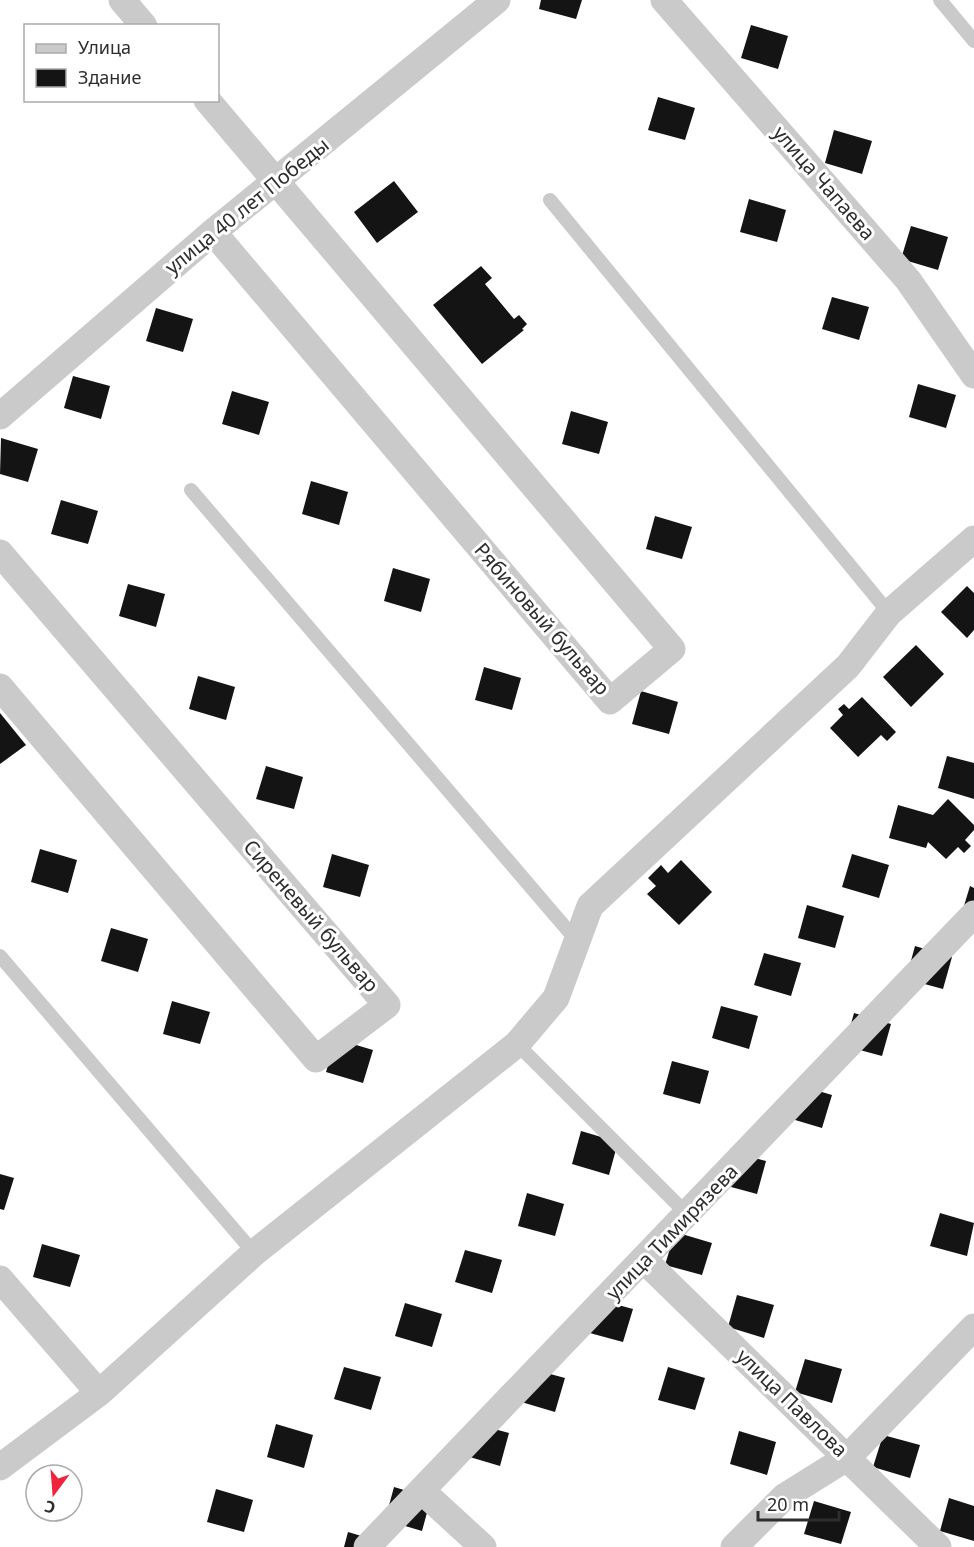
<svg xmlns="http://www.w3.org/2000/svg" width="974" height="1547" font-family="'Noto Sans',sans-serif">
<rect width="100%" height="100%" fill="#fff"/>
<!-- building -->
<path fill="#141414" d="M 541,0 L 582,0 L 576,19 L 539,9 Z
M 751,25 L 788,36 L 778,69 L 741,58 Z
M 658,97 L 695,108 L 685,140 L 648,130 Z
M 834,130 L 872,141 L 862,174 L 825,163 Z
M 394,181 L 418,212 L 377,243 L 354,212 Z
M 749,199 L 786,210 L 777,242 L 740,232 Z
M 911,226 L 948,237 L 938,270 L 901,259 Z
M 481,266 L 492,278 L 485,284 L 514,319 L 519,315 L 527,324 L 522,329 L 524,330 L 482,364 L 433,305 Z
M 832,297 L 869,307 L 859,340 L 822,329 Z
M 156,308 L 193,319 L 183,352 L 146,341 Z
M 73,376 L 110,386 L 101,419 L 64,408 Z
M 918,384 L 956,395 L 946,428 L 909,417 Z
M 232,391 L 269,402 L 259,435 L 222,424 Z
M 571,411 L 608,422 L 599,454 L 562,444 Z
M 1,438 L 38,449 L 28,482 L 0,474 Z
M 311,481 L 348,492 L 339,525 L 302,514 Z
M 61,500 L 98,511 L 88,544 L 51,534 Z
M 655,516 L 692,527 L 682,559 L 646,549 Z
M 393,568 L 430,579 L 421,612 L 384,601 Z
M 128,584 L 165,594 L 156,627 L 119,616 Z
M 967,586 L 974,593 L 974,630 L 967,638 L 941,612 Z
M 916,645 L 944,674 L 911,707 L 883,677 Z
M 484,667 L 521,678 L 512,710 L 475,700 Z
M 198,676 L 235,687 L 226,720 L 189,709 Z
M 641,691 L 678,702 L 669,734 L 632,724 Z
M 862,697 L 896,732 L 887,741 L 881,735 L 858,757 L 830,728 L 843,715 L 838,709 L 844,704 L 849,709 Z
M 0,713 L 26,745 L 0,764 Z
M 947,756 L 974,763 L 974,799 L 938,788 Z
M 266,766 L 303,777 L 294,809 L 256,799 Z
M 948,799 L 974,825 L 974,830 L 965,840 L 971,846 L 964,853 L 958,847 L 946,859 L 928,842 L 926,848 L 889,838 L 898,805 L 933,815 Z
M 40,849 L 77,860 L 68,893 L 31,882 Z
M 332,854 L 369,865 L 360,897 L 323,887 Z
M 852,854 L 889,865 L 879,898 L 842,887 Z
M 681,860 L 712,892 L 679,925 L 647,894 L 656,886 L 648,878 L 661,865 L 668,873 Z
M 970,886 L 974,888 L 974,923 L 960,919 Z
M 807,905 L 844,916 L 835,948 L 798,938 Z
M 111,928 L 148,939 L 138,972 L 101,961 Z
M 915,946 L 952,957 L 943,989 L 906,979 Z
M 764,953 L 801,963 L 791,996 L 754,985 Z
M 172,1001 L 210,1012 L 200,1044 L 163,1034 Z
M 721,1006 L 758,1016 L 749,1049 L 712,1038 Z
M 854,1013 L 891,1024 L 882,1056 L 845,1046 Z
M 336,1039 L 373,1050 L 363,1083 L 326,1072 Z
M 672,1061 L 709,1071 L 700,1104 L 663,1094 Z
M 795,1084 L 832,1095 L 822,1128 L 785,1117 Z
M 581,1131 L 618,1142 L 609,1175 L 572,1164 Z
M 729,1151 L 766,1161 L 757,1194 L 720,1184 Z
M 0,1174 L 14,1178 L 4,1210 L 0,1209 Z
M 527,1193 L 564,1204 L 555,1236 L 518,1226 Z
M 940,1213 L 974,1223 L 967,1256 L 930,1246 Z
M 675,1232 L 712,1243 L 702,1275 L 665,1265 Z
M 42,1244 L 80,1255 L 70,1287 L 33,1277 Z
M 465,1250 L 502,1260 L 492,1293 L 455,1282 Z
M 737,1295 L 774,1305 L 764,1338 L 728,1327 Z
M 596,1299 L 633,1309 L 623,1342 L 586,1332 Z
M 405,1303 L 442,1314 L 432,1347 L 395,1336 Z
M 805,1359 L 842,1369 L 832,1403 L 795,1392 Z
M 344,1367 L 381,1377 L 371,1410 L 334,1399 Z
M 668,1367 L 705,1378 L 695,1410 L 658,1400 Z
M 528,1368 L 565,1378 L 555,1412 L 518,1401 Z
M 472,1423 L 509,1433 L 500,1466 L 463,1455 Z
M 276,1424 L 313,1435 L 304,1468 L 267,1457 Z
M 739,1431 L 776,1442 L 767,1475 L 730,1464 Z
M 883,1435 L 920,1445 L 910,1478 L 873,1467 Z
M 394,1487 L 431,1498 L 422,1531 L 385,1520 Z
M 216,1489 L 253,1500 L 244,1532 L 207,1522 Z
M 949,1498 L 974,1506 L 974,1541 L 940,1531 Z
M 814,1501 L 851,1512 L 841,1544 L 804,1534 Z
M 348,1532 L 385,1543 L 383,1547 L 344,1547 Z"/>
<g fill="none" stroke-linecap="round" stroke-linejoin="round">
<!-- service -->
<path stroke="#cacaca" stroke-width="14" d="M 940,0 L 974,41
M 550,200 L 889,613
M 191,490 L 577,941
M 0,956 L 254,1253
M 517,1044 L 688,1215"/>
<!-- minor -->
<path stroke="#cacaca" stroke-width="27" d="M 122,0 L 144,26
M 664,0 L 908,280 L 974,375
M 207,100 L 672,649 L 610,701 L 213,232
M 0,416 L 213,232 L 497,0
M 0,553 L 387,1005 L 316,1059 L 0,687
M 645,1261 L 938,1547
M 0,1279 L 99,1393
M 0,1467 L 99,1393 L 254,1253 L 517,1044 L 556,998 L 590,906 L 848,666 L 889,613 L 974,539
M 423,1492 L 483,1547
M 367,1547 L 974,914
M 734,1547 L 784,1497 L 848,1457 L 974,1327"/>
</g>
<g text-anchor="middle" stroke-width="6" stroke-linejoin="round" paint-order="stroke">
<!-- street labels -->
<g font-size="20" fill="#2d2d2d" stroke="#fff">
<text transform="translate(824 183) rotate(49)" y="7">улица Чапаева</text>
<text transform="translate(247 206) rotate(-39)" y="7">улица 40 лет Победы</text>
<text transform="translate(542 619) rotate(49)" y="7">Рябиновый бульвар</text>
<text transform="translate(311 916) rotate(49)" y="7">Сиреневый бульвар</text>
<text transform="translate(672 1232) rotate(-46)" y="7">улица Тимирязева</text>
<text transform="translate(792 1403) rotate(44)" y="7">улица Павлова</text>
</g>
</g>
<!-- legend -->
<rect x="24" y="24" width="195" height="78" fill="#ffffff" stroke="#ababab" stroke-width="1.5"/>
<rect x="36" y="44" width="30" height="9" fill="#cacaca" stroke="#ababab" stroke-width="1.5"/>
<text x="78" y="54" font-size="18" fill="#2d2d2d">Улица</text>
<rect x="36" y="69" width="30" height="18" fill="#141414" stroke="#ababab" stroke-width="1.5"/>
<text x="78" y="84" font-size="18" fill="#2d2d2d">Здание</text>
<!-- north arrow -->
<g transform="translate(54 1493) rotate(196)"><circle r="28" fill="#ffffff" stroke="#ababab" stroke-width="1.5"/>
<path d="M0-4.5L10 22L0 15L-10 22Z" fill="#f0233c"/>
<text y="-9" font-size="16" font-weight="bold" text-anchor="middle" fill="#2d2d2d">С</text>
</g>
<!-- scale -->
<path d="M758 1511v9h81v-9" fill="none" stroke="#2d2d2d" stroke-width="3"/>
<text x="767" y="1511" font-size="18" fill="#2d2d2d" stroke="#ffffff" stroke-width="4.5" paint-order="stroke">20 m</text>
</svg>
